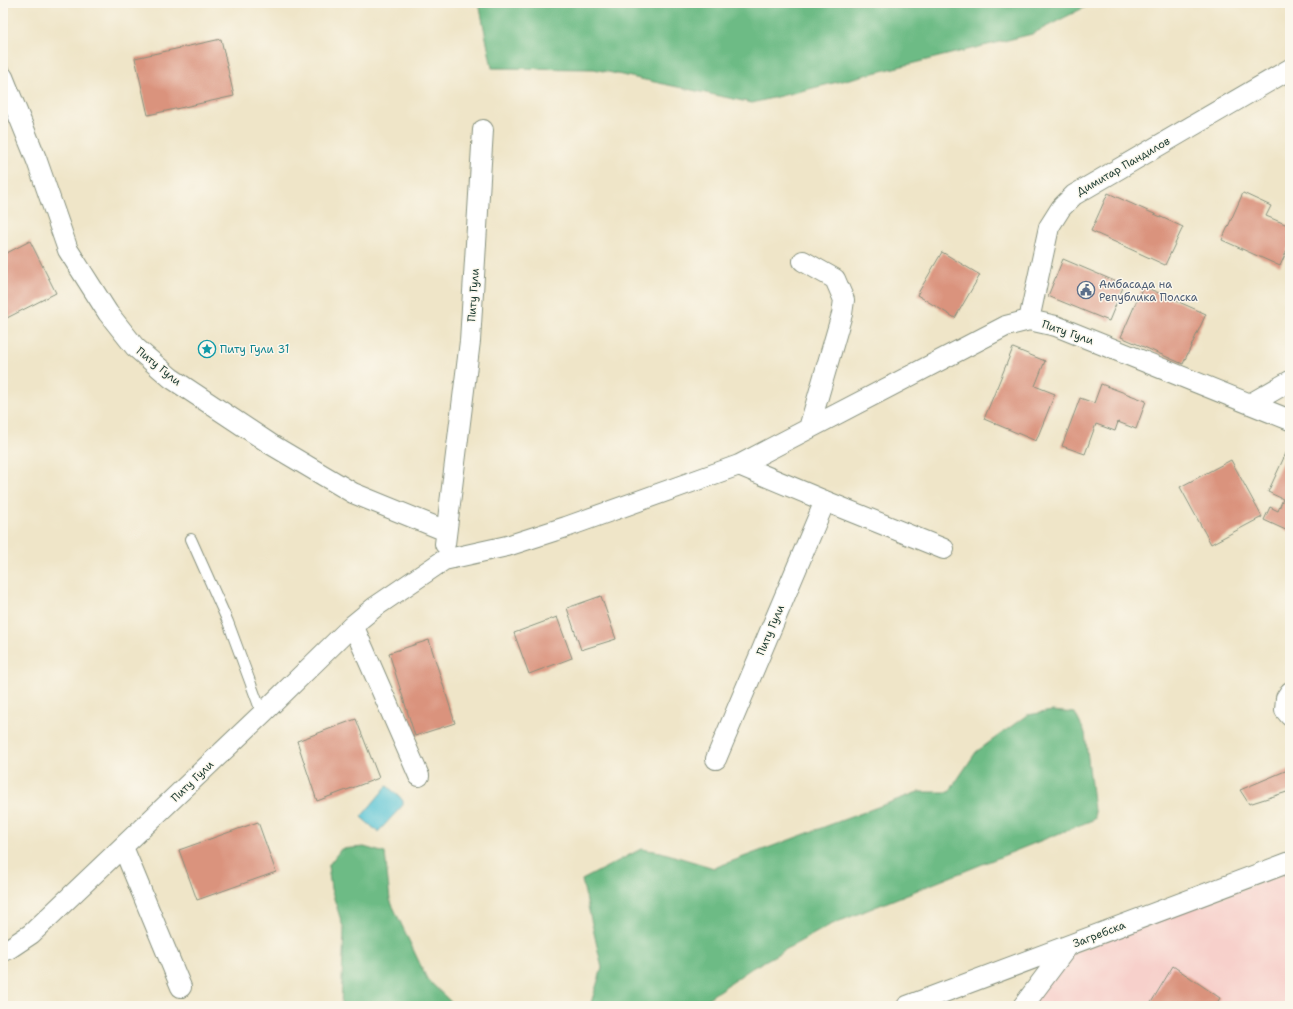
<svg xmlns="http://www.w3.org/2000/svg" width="1293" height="1009" font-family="'Shantell Sans',sans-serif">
<rect width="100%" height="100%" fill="#fbf7ec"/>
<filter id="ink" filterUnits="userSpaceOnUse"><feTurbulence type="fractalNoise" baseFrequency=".025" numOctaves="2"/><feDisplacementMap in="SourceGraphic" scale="8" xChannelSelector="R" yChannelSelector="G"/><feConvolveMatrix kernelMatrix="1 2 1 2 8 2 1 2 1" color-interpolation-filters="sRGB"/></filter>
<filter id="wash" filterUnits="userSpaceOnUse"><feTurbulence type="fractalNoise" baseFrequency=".012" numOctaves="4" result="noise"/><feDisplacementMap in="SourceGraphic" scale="16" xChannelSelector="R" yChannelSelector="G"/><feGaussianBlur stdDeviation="0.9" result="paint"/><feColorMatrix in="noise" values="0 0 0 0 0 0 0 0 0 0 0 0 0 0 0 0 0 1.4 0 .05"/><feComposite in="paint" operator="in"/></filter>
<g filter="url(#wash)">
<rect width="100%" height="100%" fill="#efe5c8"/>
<!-- built -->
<path fill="#f7d0cb" d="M 1290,872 L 1290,1006 L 1029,1006 L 1064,956 Z"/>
<!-- forest -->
<path fill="#6dbb85" stroke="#467c5c" d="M 479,3 L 1093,3 L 1032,34 L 752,103 L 594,69 L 492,68 Z
M 1052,711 L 1075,713 L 1085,733 L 1095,819 L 830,925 L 752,968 L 707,999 L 700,1006 L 590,1006 L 602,968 L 582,880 L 641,849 L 661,852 L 714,868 L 918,792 L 949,792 L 976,752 L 1027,715 Z
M 364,847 L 385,853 L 390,900 L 427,979 L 455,1006 L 341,1006 L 344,930 L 331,889 L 328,866 L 341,849 Z"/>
<!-- water -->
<path fill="#5bc5d5" stroke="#3d8184" d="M 387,786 L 399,796 L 403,801 L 403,805 L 378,832 L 361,817 Z"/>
<g id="blocks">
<!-- building -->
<path fill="#da937d" d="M 221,39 L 234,96 L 148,115 L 135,58 Z
M 1108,193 L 1183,227 L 1165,265 L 1091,231 Z
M 1243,193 L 1271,206 L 1266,216 L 1290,226 L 1290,244 L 1280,266 L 1222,240 Z
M 30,241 L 56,293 L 3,320 L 3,255 Z
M 942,252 L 980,275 L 955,318 L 917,295 Z
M 1063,259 L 1124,285 L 1109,321 L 1048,296 Z
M 1143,286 L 1206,314 L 1183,364 L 1121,337 Z
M 1013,348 L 1045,361 L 1035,386 L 1055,394 L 1036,441 L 984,419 Z
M 1101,384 L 1146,401 L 1136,429 L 1118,422 L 1115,431 L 1096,424 L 1085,454 L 1062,446 L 1080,398 L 1094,403 Z
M 1287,451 L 1290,452 L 1290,532 L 1264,520 L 1270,507 L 1278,511 L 1283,499 L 1268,492 Z
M 1231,460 L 1262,517 L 1211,544 L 1180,487 Z
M 601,596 L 616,639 L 581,650 L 567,608 Z
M 557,617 L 572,658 L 529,674 L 514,633 Z
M 429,640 L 455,723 L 415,736 L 389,653 Z
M 356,719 L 379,778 L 317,801 L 297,741 Z
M 1290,769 L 1290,791 L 1249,804 L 1240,790 Z
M 258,822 L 276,872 L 197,900 L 179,850 Z
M 1173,966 L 1220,998 L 1215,1006 L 1149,1006 Z"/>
</g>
</g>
<g filter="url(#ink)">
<use href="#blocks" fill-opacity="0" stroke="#87917e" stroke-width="1"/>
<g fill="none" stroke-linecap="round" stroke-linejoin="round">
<defs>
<path id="service" d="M 191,539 L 228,622 L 262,714"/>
<path id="minor" d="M 3,77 L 37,161 L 68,250 L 108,313 L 135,347 L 171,378 L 272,445 L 353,493 L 446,531
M 803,261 L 835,279 L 844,300 L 842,314 L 809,428
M 1029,320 L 1049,227 L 1061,208 L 1074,195 L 1290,69
M 1250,404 L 1290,381
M 739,465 L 825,501 L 944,549
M 445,544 L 470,341 L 483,130
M 353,625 L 419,776
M 1290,692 L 1286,698 L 1285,710 L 1290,716
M 716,759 L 825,501
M 123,847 L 181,987
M 3,951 L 10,948 L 31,934 L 262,714 L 353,625 L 375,607 L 444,560 L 507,546 L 566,527 L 739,465 L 1006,326 L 1029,320 L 1056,326 L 1290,420
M 907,1006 L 1290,862
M 1023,1006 L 1068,946"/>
</defs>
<!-- service casing -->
<use href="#service" stroke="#87917e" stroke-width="12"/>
<!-- minor casing -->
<use href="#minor" stroke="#87917e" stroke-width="22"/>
<!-- service -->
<use href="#service" stroke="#fff" stroke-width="10"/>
<!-- minor -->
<use href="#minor" stroke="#fff" stroke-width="20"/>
</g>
</g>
<!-- icons -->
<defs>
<symbol id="civic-ring" viewBox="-11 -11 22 22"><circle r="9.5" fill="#fbf7ec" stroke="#5c6f8a" stroke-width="1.5"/><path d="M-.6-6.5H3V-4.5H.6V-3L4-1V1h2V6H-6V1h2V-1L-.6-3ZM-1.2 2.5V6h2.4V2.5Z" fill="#5c6f8a"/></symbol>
<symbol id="sight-ring" viewBox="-11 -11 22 22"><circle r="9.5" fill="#fbf7ec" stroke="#0f9aa8" stroke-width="1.5"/><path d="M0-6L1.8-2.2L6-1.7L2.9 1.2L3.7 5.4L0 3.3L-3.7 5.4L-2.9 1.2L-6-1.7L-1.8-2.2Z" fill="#0f9aa8"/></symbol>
</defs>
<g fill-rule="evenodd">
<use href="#civic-ring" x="1076" y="280" width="20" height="20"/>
<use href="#sight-ring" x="197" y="339" width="20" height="20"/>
</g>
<g text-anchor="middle" stroke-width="3" stroke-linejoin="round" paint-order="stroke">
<!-- street labels -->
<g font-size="11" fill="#1f3d34" stroke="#fbf7ec">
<text transform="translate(1123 166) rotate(-30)" y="4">Димитар Пандилов</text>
<text transform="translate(473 295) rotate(-86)" y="4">Питу Гули</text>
<text transform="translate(1068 332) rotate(19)" y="4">Питу Гули</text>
<text transform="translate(159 366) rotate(39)" y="4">Питу Гули</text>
<text transform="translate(770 630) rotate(-67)" y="4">Питу Гули</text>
<text transform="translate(192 781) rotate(-44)" y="4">Питу Гули</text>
<text transform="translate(1099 934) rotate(-21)" y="4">Загребска</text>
</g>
<!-- service labels -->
<g font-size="11" fill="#4e5e75" stroke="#fbf7ec" text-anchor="start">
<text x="1099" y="288">Амбасада на<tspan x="1099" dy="13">Република Полска</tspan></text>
</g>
<!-- culture labels -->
<g font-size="11" fill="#0d838f" stroke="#fbf7ec" text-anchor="start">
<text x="220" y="353">Питу Гули 31</text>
</g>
</g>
<!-- margin -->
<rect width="1293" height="1009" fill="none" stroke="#fbf7ec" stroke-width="16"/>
</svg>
